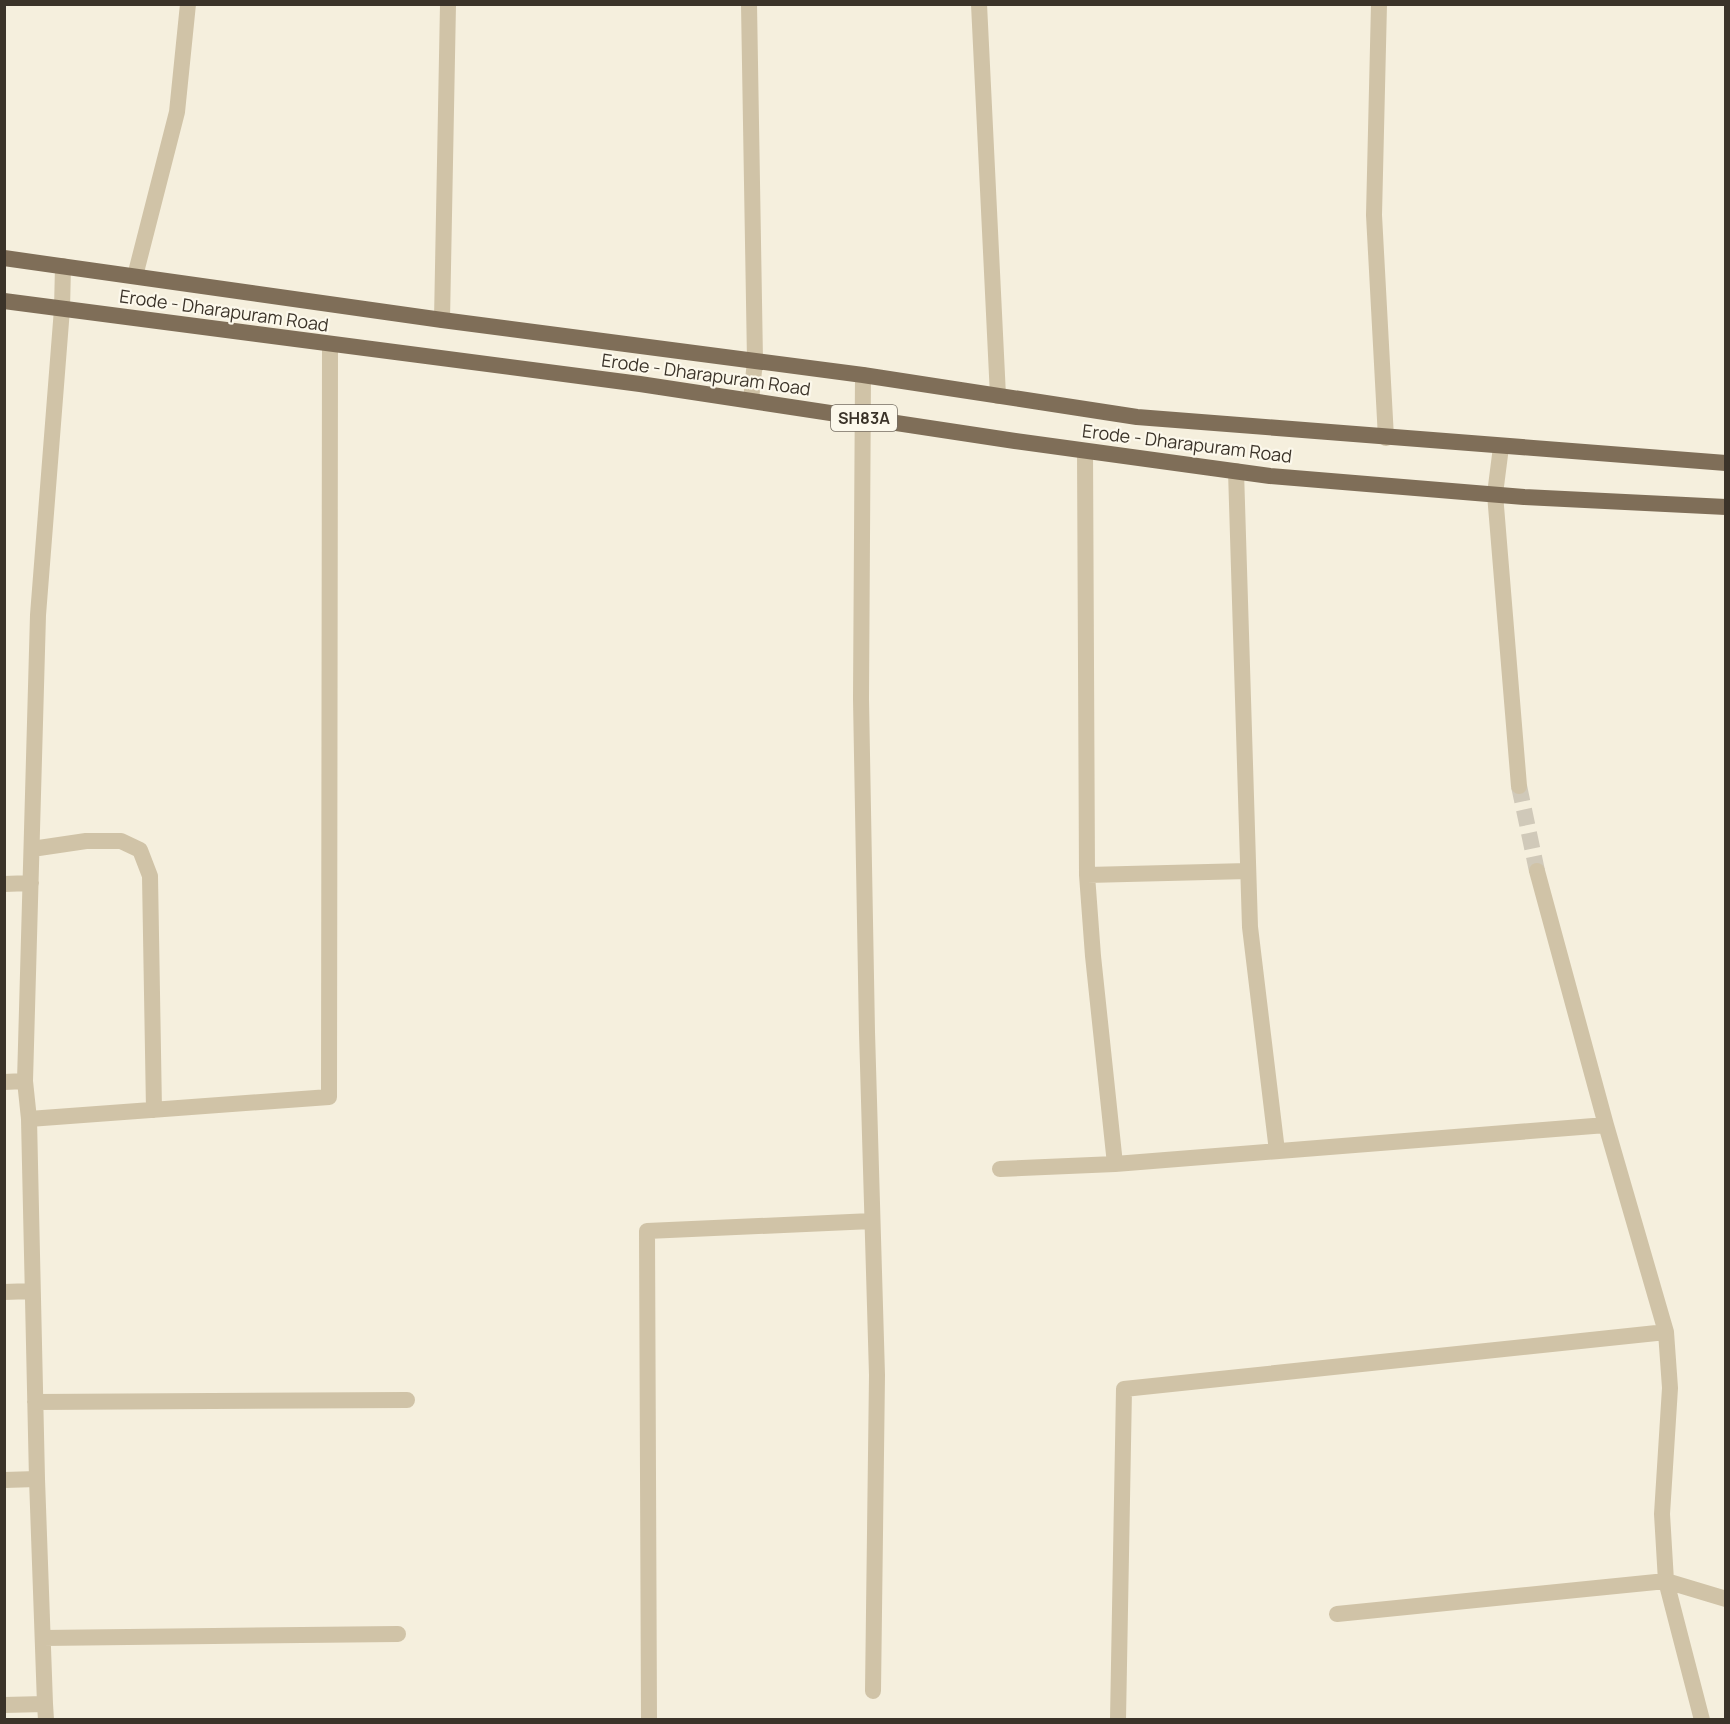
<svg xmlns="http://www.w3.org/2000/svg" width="1730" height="1724" font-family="Manrope,sans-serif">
<rect width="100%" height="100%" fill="#f5efdd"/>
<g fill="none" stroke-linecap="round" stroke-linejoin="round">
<!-- minor-tunnel -->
<path stroke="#d0c9b9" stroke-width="16" stroke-dasharray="16 8" stroke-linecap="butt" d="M 1519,786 L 1537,871"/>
<!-- minor -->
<path stroke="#d0c3a7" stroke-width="16" d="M 749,4 L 755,361 L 751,400
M 979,4 L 998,396
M 1379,4 L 1374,215 L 1386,438
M 135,276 L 177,112 L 188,4
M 442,320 L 448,4
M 863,375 L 861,699 L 867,1032 L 877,1375 L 873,1691
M 1501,447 L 1495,494 L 1519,786
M 1085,451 L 1087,875 L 1093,956 L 1115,1164
M 1236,471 L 1250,927 L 1277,1151
M 32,849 L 86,841 L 121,841 L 140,850 L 150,876 L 154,1110
M 1537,871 L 1606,1125 L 1666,1332 L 1670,1388 L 1662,1514 L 1666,1581 L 1702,1720
M 1087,875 L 1248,871
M 4,884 L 31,883
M 4,1082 L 25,1081
M 29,1119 L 329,1097 L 330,345
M 1000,1169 L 1115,1164 L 1606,1125
M 4,1292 L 32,1291
M 35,1402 L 407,1400
M 37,1479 L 29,1119 L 25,1081 L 38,615 L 62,309 L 63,266
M 4,1480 L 37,1479 L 45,1704 L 4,1705
M 1337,1614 L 1666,1581 L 1726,1599
M 43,1638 L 398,1634
M 45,1704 L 46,1720
M 649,1720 L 647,1231 L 872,1221
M 1118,1720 L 1124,1389 L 1666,1332"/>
<!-- primary -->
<path stroke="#7f6e58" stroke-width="16" d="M 4,258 L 442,320 L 863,375 L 1137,417 L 1726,463
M 4,301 L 640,384 L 1015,441 L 1270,476 L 1524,497 L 1726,507"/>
</g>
<g text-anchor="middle" stroke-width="4.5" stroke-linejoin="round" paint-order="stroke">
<!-- shield labels -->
<rect fill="#fcf8eb" stroke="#756e63" stroke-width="1.5" x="831" y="405" width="66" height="26" rx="4.5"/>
<g font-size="16" font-weight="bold" fill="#3b3329">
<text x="864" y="424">SH83A</text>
</g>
<!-- street labels -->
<g font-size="18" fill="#3b3329" stroke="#fcf8eb">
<text transform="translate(224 311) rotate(8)" y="6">Erode - Dharapuram Road</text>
<text transform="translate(706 375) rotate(8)" y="6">Erode - Dharapuram Road</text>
<text transform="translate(1187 444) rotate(7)" y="6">Erode - Dharapuram Road</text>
</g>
</g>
<!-- border -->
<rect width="1730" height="1724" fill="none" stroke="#3b3329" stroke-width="12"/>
</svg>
